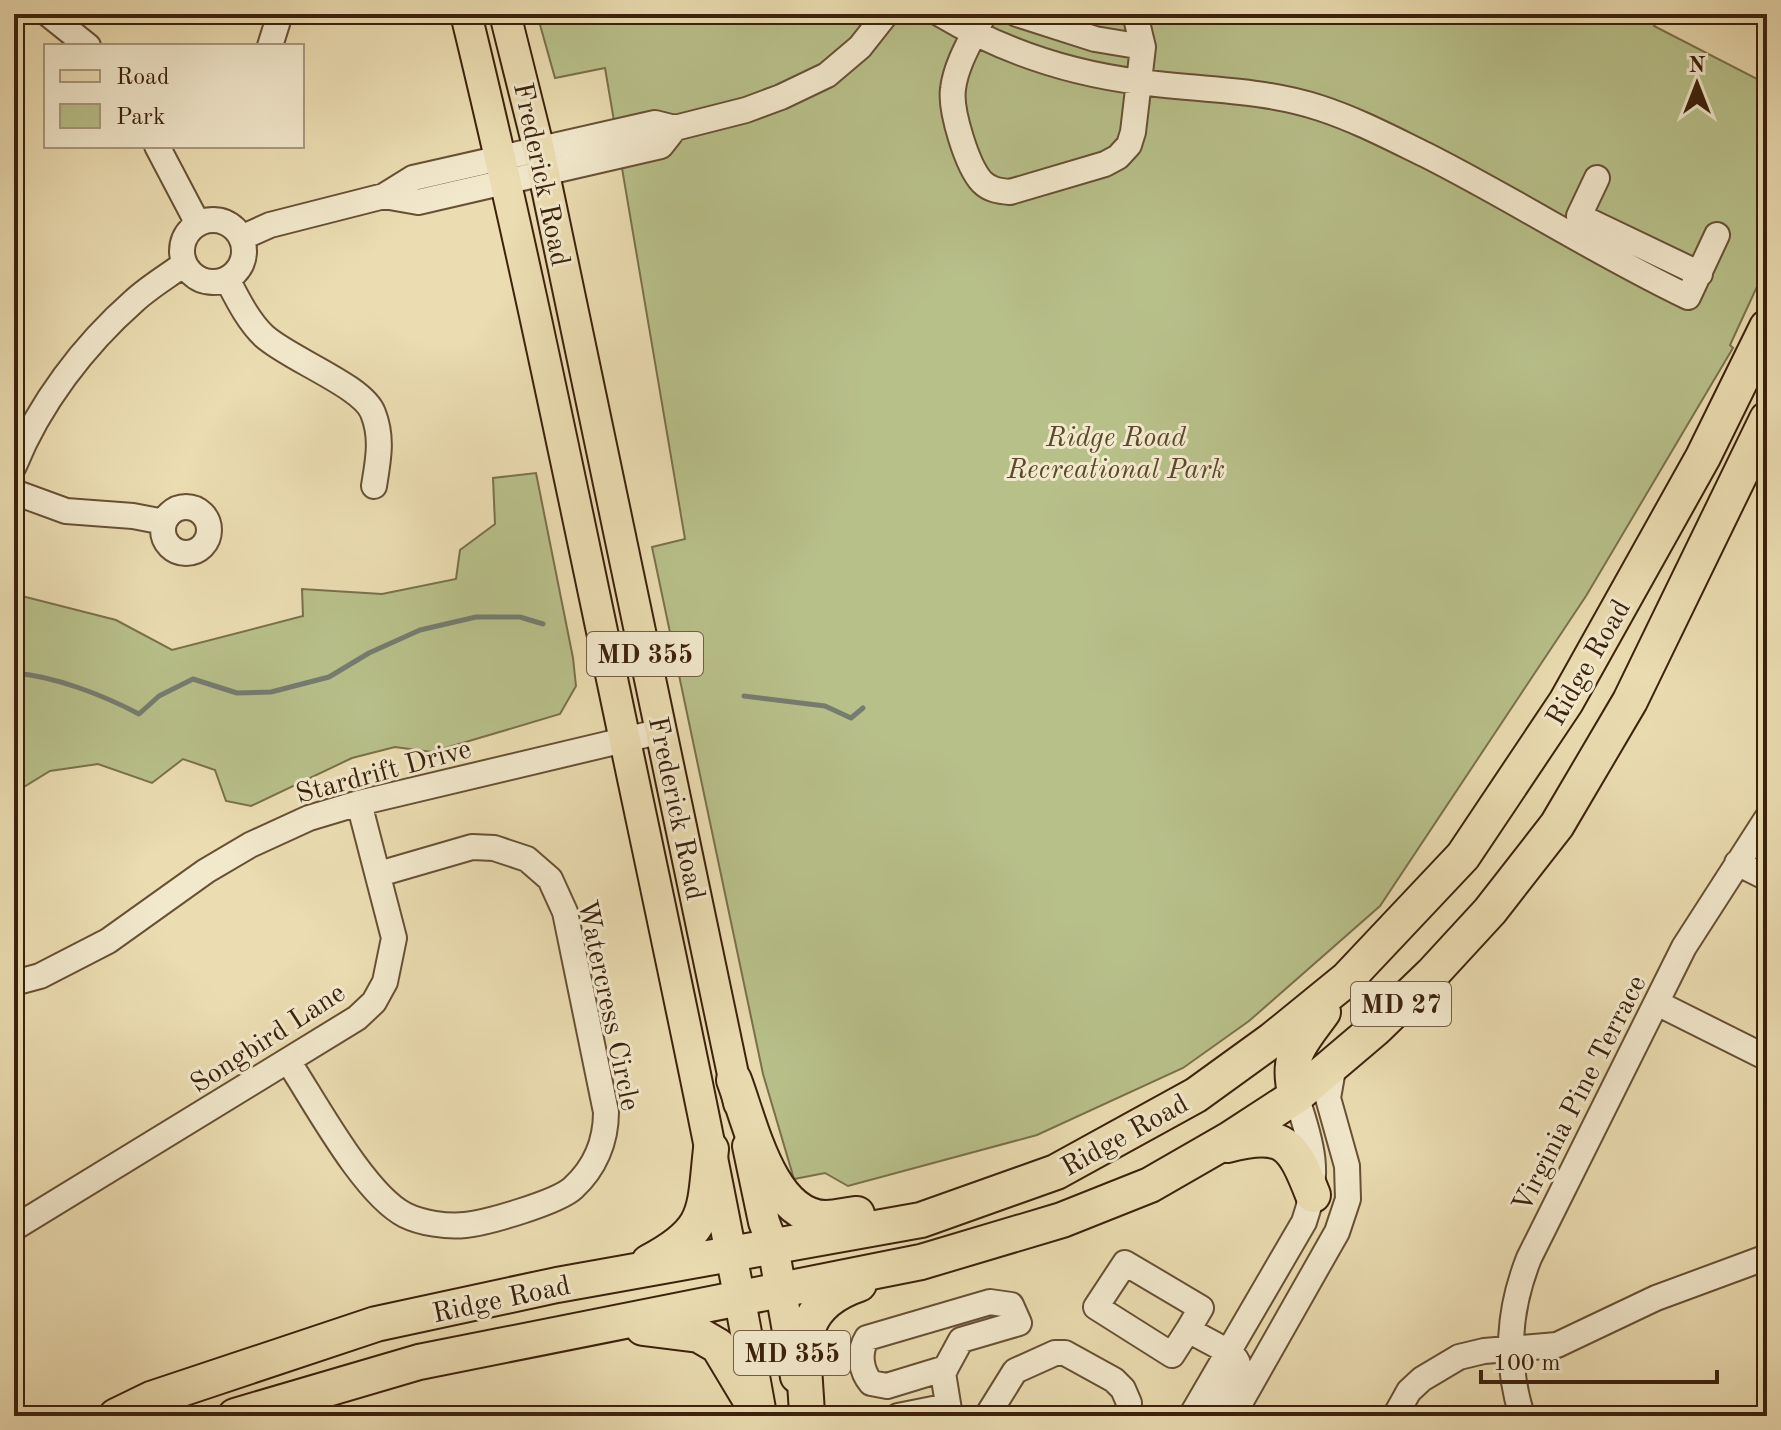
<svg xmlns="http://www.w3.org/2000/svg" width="1781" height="1430" font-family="'Old Standard TT',serif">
<rect width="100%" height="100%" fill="#ebdcb1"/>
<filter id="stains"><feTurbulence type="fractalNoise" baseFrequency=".0025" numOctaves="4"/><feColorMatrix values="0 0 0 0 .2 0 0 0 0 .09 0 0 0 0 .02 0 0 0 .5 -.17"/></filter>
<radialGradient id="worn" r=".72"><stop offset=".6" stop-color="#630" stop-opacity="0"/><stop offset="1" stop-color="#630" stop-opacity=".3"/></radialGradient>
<!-- green -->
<path fill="#b8c08a" stroke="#7a704b" stroke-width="2" d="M 537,14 L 1660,14 L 1654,26 L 1767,84 L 1767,265 L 1730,345 L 1733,348 L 1586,596 L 1380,906 L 1249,1021 L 1183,1068 L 1037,1135 L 848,1186 L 825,1173 L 794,1179 L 763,1074 L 652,547 L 685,539 L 605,68 L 555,78 Z
M 536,473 L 573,658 L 576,686 L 560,714 L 432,752 L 395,747 L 352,758 L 251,806 L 226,801 L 215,770 L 183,759 L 152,783 L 98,764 L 50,771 L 14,793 L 14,594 L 116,620 L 172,650 L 303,616 L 302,589 L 382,594 L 456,579 L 460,550 L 495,524 L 493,478 Z"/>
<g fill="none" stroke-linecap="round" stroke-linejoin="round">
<!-- stream -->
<path stroke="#757c71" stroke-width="5" d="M 14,673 C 54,676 103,695 139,714 L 159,696 L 193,679 L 237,693 L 271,692 L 329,677 L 369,653 L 420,630 L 476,617 L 520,617 L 543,624
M 744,696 L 825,706 L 851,718 L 863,708"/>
<defs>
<path id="minor" d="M 48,14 L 88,46
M 940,14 C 1002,51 1068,73 1140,82 C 1199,90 1263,89 1320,108 C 1357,120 1391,138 1426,155 C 1515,200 1598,254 1688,297 L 1717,235
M 984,14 C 973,37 956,63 953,89 C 950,110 967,166 982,182 C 990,190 999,191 1010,192 L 1105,164 L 1118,157 L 1129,145 L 1133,132 L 1143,47 L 1135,14
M 1017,14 L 1095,39 L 1143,47
M 270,46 L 280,14
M 157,146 L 198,224
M 1597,178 L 1579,216 L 1700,274
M 384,196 L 418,202 L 661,146 L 675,128
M182 251a31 31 0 1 1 62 0a31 31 0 1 1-62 0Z
M 241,238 L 270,225 L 384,196 L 413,178 L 655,123 L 675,128 L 746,110 L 781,97 L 827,75 L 860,47 L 886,14
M 227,279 C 237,298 248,321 264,336 C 289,359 363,386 373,413 C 383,438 378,461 374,486
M 14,466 C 39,404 84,345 134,301 C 149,287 168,276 184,264
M 14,492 L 66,511 L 133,516 L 164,522
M163 530a23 23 0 1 1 46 0a23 23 0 1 1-46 0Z
M 1737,863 L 1767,878
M 14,983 L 40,976 L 108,941 L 206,871 L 250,845 L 309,818 L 359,803 L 662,731
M 1657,1003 L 1767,1058
M 288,1061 C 315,1102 364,1194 405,1215 C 421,1223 447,1227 465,1225 C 487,1223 558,1202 573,1188 C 595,1168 606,1141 606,1112 L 565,912 L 550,879 L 527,859 L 494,848 L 472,847 L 379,874
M 14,1228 L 357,1018 L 374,1002 L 385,982 L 394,938 L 359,803
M 1188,1330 L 1172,1355 L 1096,1307 L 1125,1263 L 1201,1308 L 1188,1330 C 1248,1363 1250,1353 1217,1416
M 946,1368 L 887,1386 L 871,1383 C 861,1371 858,1353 867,1338 L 990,1302 L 1011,1305 L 1019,1323 L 961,1340 L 943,1373 L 950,1416
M 1240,1403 L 1337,1232 L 1348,1199 L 1347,1166 L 1328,1098 L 1334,1064
M 898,1416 L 948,1406
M 987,1416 L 1015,1371 L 1055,1353 L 1065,1353 L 1114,1380 L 1123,1389 L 1129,1403 L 1127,1416
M 1191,1416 L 1304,1222 C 1321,1174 1312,1143 1296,1096
M 1395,1416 L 1409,1391 L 1422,1379 L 1459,1357 L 1484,1351 L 1557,1345 L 1656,1298 L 1767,1257
M 1522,1416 C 1505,1361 1508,1311 1529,1258 L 1684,947 L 1767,818"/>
<path id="major" d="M 466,14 C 521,239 567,466 615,693 C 665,931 717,1169 760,1409
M 505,14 L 539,150 L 739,1103
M 748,1146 L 764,1222 L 773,1246 L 796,1377"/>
<path id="highway" d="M 734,1080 C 750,1122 770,1218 826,1218 C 836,1218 847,1215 857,1214
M 1296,1096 C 1285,1055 1301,1043 1323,1012
M 1227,1145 C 1285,1130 1293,1144 1313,1195
M 649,1262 C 710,1230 704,1211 711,1149
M 643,1328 L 699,1335 L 718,1346 L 760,1416
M 116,1416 L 151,1399 L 376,1324 L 557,1285 L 921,1220 L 1056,1172 L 1196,1095 L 1272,1040 L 1347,979 L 1463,856 L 1566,702 L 1703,457 L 1767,327
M 235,1416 L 419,1362 L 921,1262 L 1062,1220 L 1150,1185 L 1230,1139 L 1296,1096 L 1375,1029 L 1432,974 L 1490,911 L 1557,825 L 1630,701 L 1767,419
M 807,1416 C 805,1356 789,1308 859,1284"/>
</defs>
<!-- minor casing -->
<use href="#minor" stroke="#685035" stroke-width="28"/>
<!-- major casing -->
<use href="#major" stroke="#3c210c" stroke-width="34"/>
<!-- highway casing -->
<use href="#highway" stroke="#3c210c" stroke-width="38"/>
<!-- minor -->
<use href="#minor" stroke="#f2e8cc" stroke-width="24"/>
<!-- major -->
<use href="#major" stroke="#ebdcb1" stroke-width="30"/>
<!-- highway -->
<use href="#highway" stroke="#ebdcb1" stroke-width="34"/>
</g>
<g text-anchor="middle" stroke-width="6" stroke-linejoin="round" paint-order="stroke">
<!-- shield labels -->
<g fill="#f2e8cc" stroke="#735d46" stroke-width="2">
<rect x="587" y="632" width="116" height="44" rx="6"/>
<rect x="1351" y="982" width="100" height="44" rx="6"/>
<rect x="734" y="1331" width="116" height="44" rx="6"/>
</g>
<g font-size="26" font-weight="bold" fill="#3c210c">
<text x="645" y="663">MD 355</text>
<text x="1401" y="1013">MD 27</text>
<text x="792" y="1362">MD 355</text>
</g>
<!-- street labels -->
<g font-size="28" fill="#3c210c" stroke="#f2e8cc">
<text transform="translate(543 174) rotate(78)" y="10">Frederick Road</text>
<text transform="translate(1587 662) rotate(-60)" y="10">Ridge Road</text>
<text transform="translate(383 770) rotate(-15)" y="10">Stardrift Drive</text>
<text transform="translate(678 808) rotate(78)" y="10">Frederick Road</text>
<text transform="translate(610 1005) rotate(78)" y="10">Watercress Circle</text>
<text transform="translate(267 1037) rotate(-33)" y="10">Songbird Lane</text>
<text transform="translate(1578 1093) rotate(-63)" y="10">Virginia Pine Terrace</text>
<text transform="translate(1124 1134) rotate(-29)" y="10">Ridge Road</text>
<text transform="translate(501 1298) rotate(-12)" y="10">Ridge Road</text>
</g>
<!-- park labels -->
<g font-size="28" font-style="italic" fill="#5b492c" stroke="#f2e8cc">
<text x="1116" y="446">Ridge Road<tspan x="1116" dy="32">Recreational Park</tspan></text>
</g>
</g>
<!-- margin -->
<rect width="1781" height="1430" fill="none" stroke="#ebdcb1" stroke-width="48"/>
<rect x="16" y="16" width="1749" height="1398" fill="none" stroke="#3c210c" stroke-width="4"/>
<rect x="24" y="24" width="1733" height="1382" fill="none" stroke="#3c210c" stroke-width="2"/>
<!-- legend -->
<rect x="44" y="44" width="260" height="104" fill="#f2e8cc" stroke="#a9987f" stroke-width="2"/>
<rect x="60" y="70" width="40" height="12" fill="#ebdcb1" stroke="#a9987f" stroke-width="2"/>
<text x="116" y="84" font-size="24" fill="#3c210c">Road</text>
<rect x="60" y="104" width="40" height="24" fill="#b8c08a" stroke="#a9987f" stroke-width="2"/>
<text x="116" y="124" font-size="24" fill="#3c210c">Park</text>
<!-- north arrow -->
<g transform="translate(1697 84)" stroke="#f2e8cc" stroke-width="6" paint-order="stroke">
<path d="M0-6L14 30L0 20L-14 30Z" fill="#3c210c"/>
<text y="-12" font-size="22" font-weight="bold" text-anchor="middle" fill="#3c210c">N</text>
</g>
<!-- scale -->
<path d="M1481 1370v12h236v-12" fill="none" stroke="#3c210c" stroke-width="4"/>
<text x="1493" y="1370" font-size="24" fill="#3c210c" stroke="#f2e8cc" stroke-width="6" paint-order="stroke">100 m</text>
<rect width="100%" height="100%" filter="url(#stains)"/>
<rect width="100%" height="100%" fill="url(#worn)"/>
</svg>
